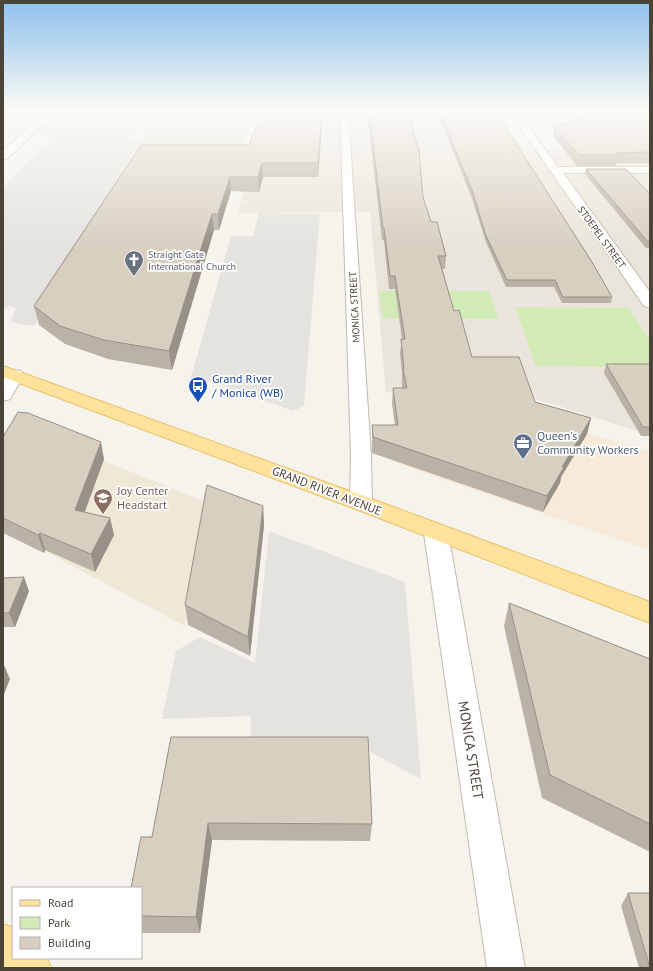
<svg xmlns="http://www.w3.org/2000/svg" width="653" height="971" font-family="'PT Sans',sans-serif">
<rect width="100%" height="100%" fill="#f6f3ec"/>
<!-- residential -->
<path fill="#eae5da" d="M 3,111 L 150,111 L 132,136 L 8,135 L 3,139 Z
M 265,111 L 499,111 L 525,150 L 635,150 L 650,137 L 650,435 L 520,394 L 386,392 L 370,212 L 238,213 Z"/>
<!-- commercial -->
<path fill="#f7ead8" d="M 485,402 L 650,452 L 650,550 L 396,463 L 392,403 Z"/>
<!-- education -->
<path fill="#efe8d6" d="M 25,429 L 206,502 L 185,626 L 3,529 Z"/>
<!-- green -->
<path fill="#d2eab5" d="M 379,291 L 489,291 L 498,319 L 383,318 Z
M 515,307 L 629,308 L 650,340 L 650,367 L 536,366 Z"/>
<!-- parking -->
<path fill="#e5e3e0" d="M 161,111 L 254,111 L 242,152 L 133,152 L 34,326 L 10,322 L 16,308 L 9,306 L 3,309 L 3,188 L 52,135 L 132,136 L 129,141 L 141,141 Z
M 259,213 L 320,214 L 304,406 L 293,411 L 213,382 L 190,381 L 231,236 L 253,236 Z
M 269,531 L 405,582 L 421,779 L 359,746 L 250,749 L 251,716 L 162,719 L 176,651 L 200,637 L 255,663 Z"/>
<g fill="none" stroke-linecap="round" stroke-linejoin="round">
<defs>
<path id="street" d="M 47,111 L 56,111 L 7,159 L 3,160 L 3,151 Z
M 340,111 L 348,111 L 371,455 L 372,503 L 369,508 L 361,510 L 353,508 L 350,503 L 351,455 Z
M 509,111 L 517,111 L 558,167 L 650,167 L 650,173 L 563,173 L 650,292 L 650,308 L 644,306 Z
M 15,370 L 21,371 L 24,375 L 10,399 L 3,401 L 3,380 L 9,371 Z
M 436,525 L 444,527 L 448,533 L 525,968 L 487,968 L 424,533 L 428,527 Z"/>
<path id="primary" d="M 3,366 L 369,498 L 650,602 L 650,623 L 353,508 L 3,377 Z
M 3,924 L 13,928 L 13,958 L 47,958 L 51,968 L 3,967 Z"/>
</defs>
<!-- street casing -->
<use href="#street" stroke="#c2bbae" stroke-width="2"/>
<!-- primary casing -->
<use href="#primary" stroke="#e6c16a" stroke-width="2"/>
<!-- street -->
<use href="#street" fill="#fff" fill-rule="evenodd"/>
<!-- primary -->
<use href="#primary" fill="#ffe39c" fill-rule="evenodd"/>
</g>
<!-- wall -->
<path fill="#bab2a6" d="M 323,111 L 318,177 L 263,177 L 259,192 L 231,191 L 219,230 L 214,230 L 172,370 L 108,359 L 65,344 L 39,325 L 34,306 L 249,145 Z
M 366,111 L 408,111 L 423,197 L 431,222 L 446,256 L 445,269 L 442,269 L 454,311 L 472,357 L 535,402 L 591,418 L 587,434 L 561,477 L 560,483 L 543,512 L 372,453 L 372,425 L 395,425 L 392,403 L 393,388 L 402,388 L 402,373 L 400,353 L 402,339 L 395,289 L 389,289 L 384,240 L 382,240 L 370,137 Z
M 437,111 L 495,111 L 612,297 L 611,303 L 562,303 L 554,287 L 506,287 L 486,242 L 471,196 Z
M 650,111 L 650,163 L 617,163 L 616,166 L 577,166 L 553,136 L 554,127 Z
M 586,169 L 650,194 L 650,250 L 648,248 L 646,248 L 585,174 Z
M 606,364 L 650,364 L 650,436 L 641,436 L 604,373 Z
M 3,437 L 104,459 L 85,512 L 110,518 L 114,535 L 95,572 L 45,550 L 44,553 L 3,533 Z
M 263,506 L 264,525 L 250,656 L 188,625 L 185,605 Z
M 3,578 L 29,591 L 15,627 L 3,627 Z
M 509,603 L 650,659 L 650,852 L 542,798 L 504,626 Z
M 171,737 L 372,824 L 370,841 L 212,840 L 200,933 L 141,933 L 141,888 L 152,837 Z
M 628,893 L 650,968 L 639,968 L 621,906 Z"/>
<!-- shaded-wall -->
<path fill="#979187" d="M 322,111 L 323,111 L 318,177 L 318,163 Z
M 262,163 L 263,177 L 259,192 L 258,177 Z
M 230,177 L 231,191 L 219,230 L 218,214 Z
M 212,214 L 214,230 L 172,370 L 169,351 Z
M 591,418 L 587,434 L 561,477 L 560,483 L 543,512 L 547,496 L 562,467 Z
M 101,442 L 104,459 L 79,527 L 75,510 Z
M 263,506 L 264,525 L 250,656 L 248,637 Z
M 110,518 L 114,535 L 95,572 L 91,554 Z
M 40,533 L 45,550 L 44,553 L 38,535 Z
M 24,577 L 29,591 L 15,627 L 9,613 Z
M 4,665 L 10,679 L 3,697 L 3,668 Z
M 208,823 L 212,840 L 200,933 L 196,917 Z"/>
<!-- building -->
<path fill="#d8cfc1" stroke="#979187" d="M 262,111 L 322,111 L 318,163 L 262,163 L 258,177 L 230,177 L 218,214 L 212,214 L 169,351 L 104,340 L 60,326 L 34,306 L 141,145 L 249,145 Z
M 368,111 L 408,111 L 419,151 L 423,197 L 431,222 L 437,222 L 446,256 L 438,256 L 454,311 L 459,310 L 472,357 L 519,357 L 535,402 L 591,418 L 562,467 L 564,467 L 547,496 L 373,437 L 372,425 L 398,425 L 393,388 L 407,388 L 403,369 L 404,369 L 401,339 L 405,339 L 395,276 L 390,276 L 384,228 L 383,228 L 371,127 Z
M 439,111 L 495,111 L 592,262 L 612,297 L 563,297 L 555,280 L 507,280 L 486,236 L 472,190 Z
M 598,111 L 650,111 L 650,152 L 616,153 L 619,155 L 579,155 L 554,127 Z
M 586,169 L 626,169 L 650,194 L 650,242 L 648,242 Z
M 606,364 L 650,364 L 650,427 L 643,427 Z
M 18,412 L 28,413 L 101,442 L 75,510 L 110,518 L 91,554 L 40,533 L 38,535 L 3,518 L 3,437 Z
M 207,485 L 263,506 L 248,637 L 185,605 Z
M 24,577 L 9,613 L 3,613 L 3,578 Z
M 509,603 L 650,659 L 650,824 L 550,775 Z
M 171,737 L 368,737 L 372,824 L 208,823 L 196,917 L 141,916 L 141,888 L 131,888 L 141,837 L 152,837 Z
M 628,893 L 650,893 L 650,968 Z"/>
<!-- sky -->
<linearGradient id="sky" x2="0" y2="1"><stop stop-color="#8fc1ec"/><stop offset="0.45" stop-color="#fbfaf6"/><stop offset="1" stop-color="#fbfaf6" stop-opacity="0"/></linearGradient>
<rect width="653" height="247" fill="url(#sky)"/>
<!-- icons -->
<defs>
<symbol id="church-pin" viewBox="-11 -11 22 30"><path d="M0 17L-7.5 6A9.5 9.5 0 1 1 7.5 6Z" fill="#6b7280" stroke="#fff"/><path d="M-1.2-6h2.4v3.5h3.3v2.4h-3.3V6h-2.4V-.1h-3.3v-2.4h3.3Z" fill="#fff"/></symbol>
<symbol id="bus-pin" viewBox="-11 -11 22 30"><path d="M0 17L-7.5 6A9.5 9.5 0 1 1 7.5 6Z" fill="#1a4fb4" stroke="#fff"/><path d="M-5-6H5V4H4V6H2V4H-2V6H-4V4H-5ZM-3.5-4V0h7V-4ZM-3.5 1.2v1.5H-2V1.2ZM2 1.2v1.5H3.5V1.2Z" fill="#fff"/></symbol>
<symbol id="office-pin" viewBox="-11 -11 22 30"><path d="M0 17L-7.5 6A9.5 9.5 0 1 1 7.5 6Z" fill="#5c6f8a" stroke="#fff"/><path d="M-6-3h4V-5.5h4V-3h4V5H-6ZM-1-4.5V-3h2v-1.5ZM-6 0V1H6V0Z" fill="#fff"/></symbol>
<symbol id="school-pin" viewBox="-11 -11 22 30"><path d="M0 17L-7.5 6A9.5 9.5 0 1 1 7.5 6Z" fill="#8d6e63" stroke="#fff"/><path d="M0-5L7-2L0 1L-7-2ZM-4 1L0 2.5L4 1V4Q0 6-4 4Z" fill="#fff"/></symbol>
</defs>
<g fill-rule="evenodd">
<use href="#church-pin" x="123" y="249" width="22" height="30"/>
<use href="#bus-pin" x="187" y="375" width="22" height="30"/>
<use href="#office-pin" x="512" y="432" width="22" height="30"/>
<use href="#school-pin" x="92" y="487" width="22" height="30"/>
</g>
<g text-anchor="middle" stroke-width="3.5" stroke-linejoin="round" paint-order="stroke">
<!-- far-street labels -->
<g font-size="10" fill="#4b4439" stroke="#fff">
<text transform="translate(602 237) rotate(54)" y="4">STOEPEL STREET</text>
<text transform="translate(354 307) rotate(-93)" y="4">MONICA STREET</text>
</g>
<!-- far-worship labels -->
<g font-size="10" fill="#5b616d" stroke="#fff" text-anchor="start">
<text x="148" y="258">Straight Gate<tspan x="148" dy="12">International Church</tspan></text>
</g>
<!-- transit labels -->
<g font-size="12" fill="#164399" stroke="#fff" text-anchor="start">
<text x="212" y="383">Grand River<tspan x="212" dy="14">/ Monica (WB)</tspan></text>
</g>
<!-- service labels -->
<g font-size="12" fill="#4e5e75" stroke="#fff" text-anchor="start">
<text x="537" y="440">Queen's<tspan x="537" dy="14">Community Workers</tspan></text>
</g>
<!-- education labels -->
<g font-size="12" fill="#785e54" stroke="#fff" text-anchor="start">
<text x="117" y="495">Joy Center<tspan x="117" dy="14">Headstart</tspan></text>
</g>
<!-- street labels -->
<g font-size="12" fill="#4b4439" stroke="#fff">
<text transform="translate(327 491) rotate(21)" y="4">GRAND RIVER AVENUE</text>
</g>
<!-- near-street labels -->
<g font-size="14" fill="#4b4439" stroke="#fff">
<text transform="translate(471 750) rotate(81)" y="5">MONICA STREET</text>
</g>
</g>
<!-- border -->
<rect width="653" height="971" fill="none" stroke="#4b4439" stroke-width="8"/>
<!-- legend -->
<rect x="12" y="887" width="130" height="72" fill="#ffffff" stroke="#b7b4b0"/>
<rect x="20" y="900" width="20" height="6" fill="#ffe39c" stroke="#b7b4b0"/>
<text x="48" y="907" font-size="12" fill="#4b4439">Road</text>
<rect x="20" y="917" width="20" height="12" fill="#d2eab5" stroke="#b7b4b0"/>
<text x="48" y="927" font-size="12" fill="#4b4439">Park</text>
<rect x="20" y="937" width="20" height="12" fill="#d8cfc1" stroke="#b7b4b0"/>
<text x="48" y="947" font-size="12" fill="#4b4439">Building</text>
</svg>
